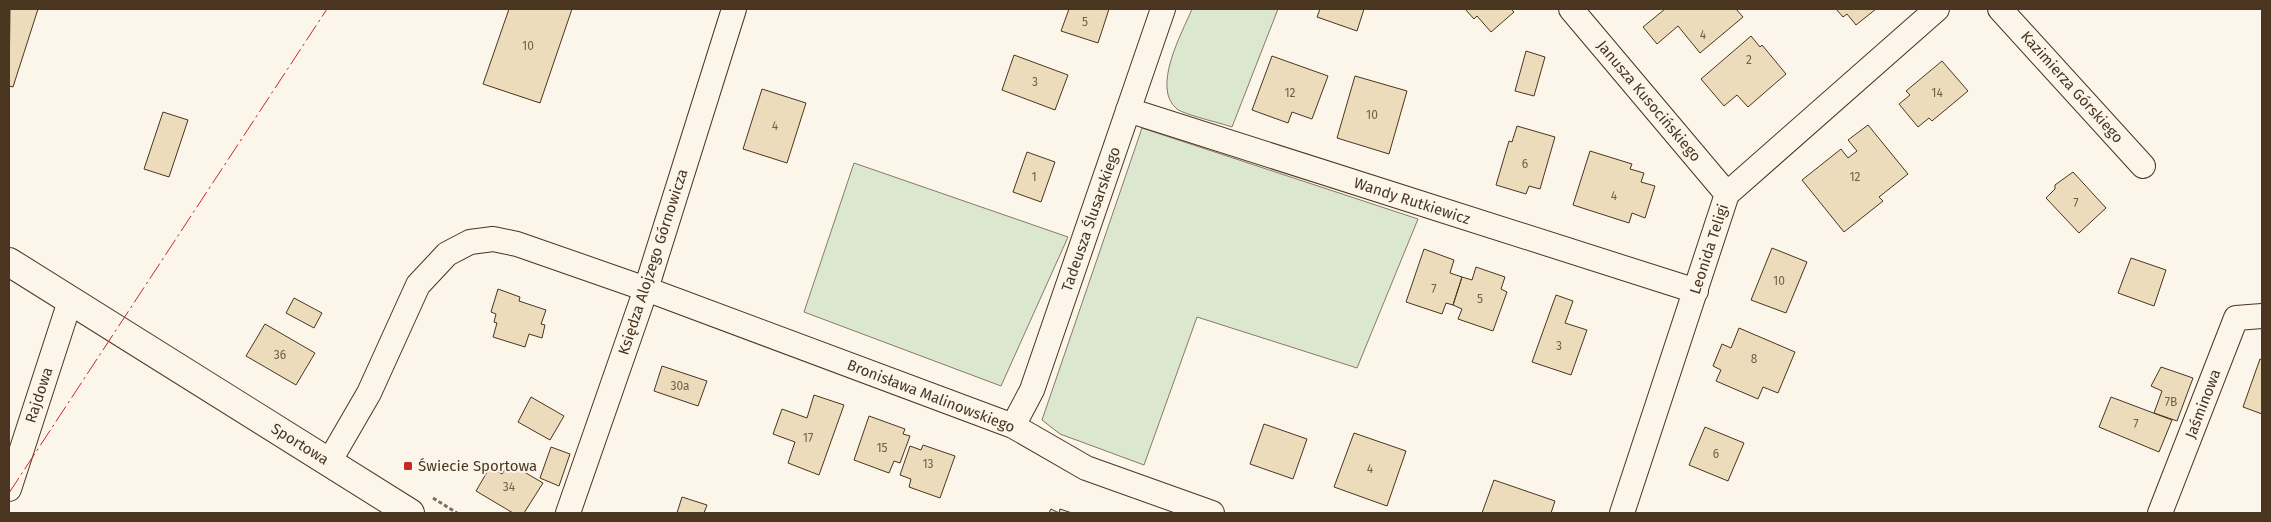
<svg xmlns="http://www.w3.org/2000/svg" width="2271" height="522" font-family="'Fira Sans',sans-serif">
<rect width="100%" height="100%" fill="#fbf6e9"/>
<!-- green -->
<path fill="#dce7d0" stroke="#887966" d="M 1192,9 L 1278,9 L 1232,127 C 1221,123 1185,115 1177,109 C 1151,88 1182,33 1192,9 Z
M 1142,128 L 1418,219 L 1357,368 L 1197,317 L 1144,465 L 1060,434 L 1042,420 Z
M 854,163 L 1068,237 L 1001,386 L 804,312 Z"/>
<!-- building -->
<path fill="#ecdcbc" stroke="#4a3520" d="M 10,9 L 38,9 L 13,87 L 9,86 Z
M 509,9 L 572,9 L 540,103 L 483,84 Z
M 1069,9 L 1109,9 L 1098,43 L 1061,31 Z
M 1320,9 L 1364,9 L 1357,31 L 1317,17 Z
M 1465,9 L 1511,9 L 1514,12 L 1491,32 L 1477,16 L 1474,19 Z
M 1665,9 L 1736,9 L 1743,17 L 1700,53 L 1678,26 L 1657,44 L 1643,27 Z
M 1836,9 L 1876,9 L 1856,25 L 1847,14 L 1843,17 Z
M 1751,36 L 1760,47 L 1762,45 L 1786,74 L 1748,107 L 1737,95 L 1724,106 L 1701,79 Z
M 1526,51 L 1545,57 L 1534,96 L 1515,91 Z
M 1014,55 L 1068,75 L 1055,110 L 1002,90 Z
M 1272,56 L 1328,76 L 1312,119 L 1292,112 L 1288,123 L 1252,110 Z
M 1942,61 L 1968,91 L 1932,121 L 1929,118 L 1918,127 L 1899,104 L 1910,95 L 1906,91 Z
M 1355,76 L 1407,91 L 1389,154 L 1337,138 Z
M 762,89 L 806,103 L 787,163 L 743,149 Z
M 163,112 L 188,120 L 169,177 L 144,169 Z
M 1868,125 L 1908,174 L 1879,197 L 1883,201 L 1844,232 L 1802,180 L 1841,149 L 1848,158 L 1857,151 L 1848,140 Z
M 1517,126 L 1555,137 L 1540,189 L 1529,186 L 1526,194 L 1496,185 L 1509,141 L 1512,142 Z
M 1590,151 L 1632,164 L 1630,169 L 1644,173 L 1641,182 L 1655,186 L 1645,218 L 1632,213 L 1629,223 L 1573,205 Z
M 1027,152 L 1055,162 L 1041,202 L 1013,192 Z
M 2073,172 L 2106,208 L 2079,233 L 2046,198 L 2055,189 L 2055,185 Z
M 1772,248 L 1807,262 L 1786,313 L 1751,300 Z
M 1424,249 L 1454,260 L 1450,273 L 1462,277 L 1453,305 L 1446,303 L 1442,314 L 1406,302 Z
M 2131,258 L 2166,270 L 2154,306 L 2118,293 Z
M 1476,267 L 1505,277 L 1501,289 L 1507,292 L 1493,331 L 1458,319 L 1462,309 L 1453,305 L 1462,277 L 1472,280 Z
M 498,289 L 520,297 L 519,301 L 546,310 L 541,324 L 545,325 L 542,338 L 529,334 L 525,347 L 493,337 L 497,323 L 494,322 L 496,314 L 491,312 Z
M 1556,295 L 1573,301 L 1565,323 L 1587,330 L 1571,375 L 1532,362 Z
M 294,298 L 322,313 L 314,328 L 286,313 Z
M 265,324 L 315,353 L 296,385 L 246,356 Z
M 1739,328 L 1795,352 L 1778,393 L 1763,387 L 1758,399 L 1716,381 L 1721,370 L 1713,366 L 1722,344 L 1731,348 Z
M 2260,359 L 2262,360 L 2262,414 L 2243,407 Z
M 662,366 L 707,381 L 698,406 L 654,391 Z
M 2161,367 L 2193,378 L 2177,421 L 2154,413 L 2162,391 L 2151,386 Z
M 814,395 L 844,405 L 819,475 L 788,463 L 795,442 L 773,434 L 782,409 L 807,418 Z
M 531,397 L 564,416 L 550,440 L 518,422 Z
M 2111,397 L 2172,420 L 2159,452 L 2099,427 Z
M 869,416 L 905,429 L 903,434 L 910,436 L 900,463 L 894,461 L 889,473 L 854,460 Z
M 1264,424 L 1307,439 L 1293,479 L 1250,464 Z
M 1705,427 L 1744,443 L 1728,481 L 1689,465 Z
M 1354,433 L 1406,451 L 1387,506 L 1334,487 Z
M 923,445 L 955,456 L 940,498 L 909,487 L 911,479 L 900,475 L 910,446 L 921,450 Z
M 551,447 L 570,454 L 559,486 L 540,478 Z
M 509,463 L 543,483 L 524,513 L 513,513 L 476,491 L 490,467 L 502,474 Z
M 1494,480 L 1555,501 L 1551,513 L 1482,513 Z
M 682,497 L 707,505 L 704,513 L 677,513 Z
M 1051,509 L 1059,513 L 1060,509 L 1072,513 L 1049,513 Z"/>
<g fill="none" stroke-linecap="round" stroke-linejoin="round">
<defs>
<path id="minor" d="M 1571,9 L 1727,194
M 2000,9 L 2143,166
M 1128,110 L 1696,291
M 1013,426 L 1032,390 L 1163,9
M 329,462 L 369,393 L 418,285 L 447,254 L 470,242 L 493,239 L 517,244 L 646,289 L 1013,426 L 1086,468 L 1212,513
M 9,489 L 70,301
M 568,513 L 646,289 L 734,9
M 1622,513 L 1727,194 L 1937,9
M 2160,513 L 2236,318 L 2262,316"/>
<path id="tertiary" d="M 9,262 L 410,513"/>
</defs>
<!-- minor casing -->
<use href="#minor" stroke="#4a3520" stroke-width="26"/>
<!-- tertiary casing -->
<use href="#tertiary" stroke="#4a3520" stroke-width="30"/>
<!-- path -->
<path stroke="#7f6f5c" stroke-width="3" stroke-dasharray="4 2.5" stroke-linecap="butt" d="M 433,498 L 457,513"/>
<!-- minor -->
<use href="#minor" stroke="#fbf6e9" stroke-width="24"/>
<!-- tertiary -->
<use href="#tertiary" stroke="#fbf6e9" stroke-width="28"/>
<!-- power -->
<path stroke="#c62828" stroke-width="1" stroke-dasharray="18 4 2.5 4" stroke-linecap="butt" d="M 9,493 L 327,9"/>
</g>
<!-- markers -->
<rect fill="#c62828" stroke="#fbf6e9" stroke-width="2" x="403" y="461" width="10" height="10" rx="2.5"/>
<g text-anchor="middle" stroke-width="4" stroke-linejoin="round" paint-order="stroke">
<!-- number labels -->
<g font-size="12" fill="#725f47">
<text x="1085" y="26">5</text>
<text x="1703" y="39">4</text>
<text x="528" y="50">10</text>
<text x="1749" y="64">2</text>
<text x="1035" y="86">3</text>
<text x="1290" y="97">12</text>
<text x="1937" y="97">14</text>
<text x="1372" y="119">10</text>
<text x="775" y="130">4</text>
<text x="1525" y="168">6</text>
<text x="1034" y="181">1</text>
<text x="1855" y="181">12</text>
<text x="1614" y="200">4</text>
<text x="2076" y="207">7</text>
<text x="1779" y="285">10</text>
<text x="1434" y="293">7</text>
<text x="1480" y="303">5</text>
<text x="1559" y="350">3</text>
<text x="280" y="359">36</text>
<text x="1754" y="363">8</text>
<text x="680" y="390">30a</text>
<text x="2171" y="406">7B</text>
<text x="2136" y="428">7</text>
<text x="808" y="442">17</text>
<text x="882" y="452">15</text>
<text x="1716" y="458">6</text>
<text x="928" y="468">13</text>
<text x="1370" y="473">4</text>
<text x="509" y="491">34</text>
</g>
<!-- street labels -->
<g font-size="15" fill="#4a3520" stroke="#fbf6e9">
<text transform="translate(2072 87) rotate(48)" y="5">Kazimierza Górskiego</text>
<text transform="translate(1649 101) rotate(50)" y="5">Janusza Kusocińskiego</text>
<text transform="translate(1412 201) rotate(18)" y="5">Wandy Rutkiewicz</text>
<text transform="translate(1091 219) rotate(-71)" y="5">Tadeusza Ślusarskiego</text>
<text transform="translate(1709 249) rotate(-72)" y="5">Leonida Teligi</text>
<text transform="translate(653 262) rotate(-72)" y="5">Księdza Alojzego Górnowicza</text>
<text transform="translate(39 395) rotate(-72)" y="5">Rajdowa</text>
<text transform="translate(931 396) rotate(21)" y="5">Bronisława Malinowskiego</text>
<text transform="translate(2203 404) rotate(-69)" y="5">Jaśminowa</text>
<text transform="translate(300 444) rotate(32)" y="5">Sportowa</text>
</g>
<!-- poi labels -->
<g font-size="15" fill="#4a3520" stroke="#fbf6e9" text-anchor="start">
<text x="418" y="471">Świecie Sportowa</text>
</g>
</g>
<!-- border -->
<rect width="2271" height="522" fill="none" stroke="#4a3520" stroke-width="20"/>
</svg>
